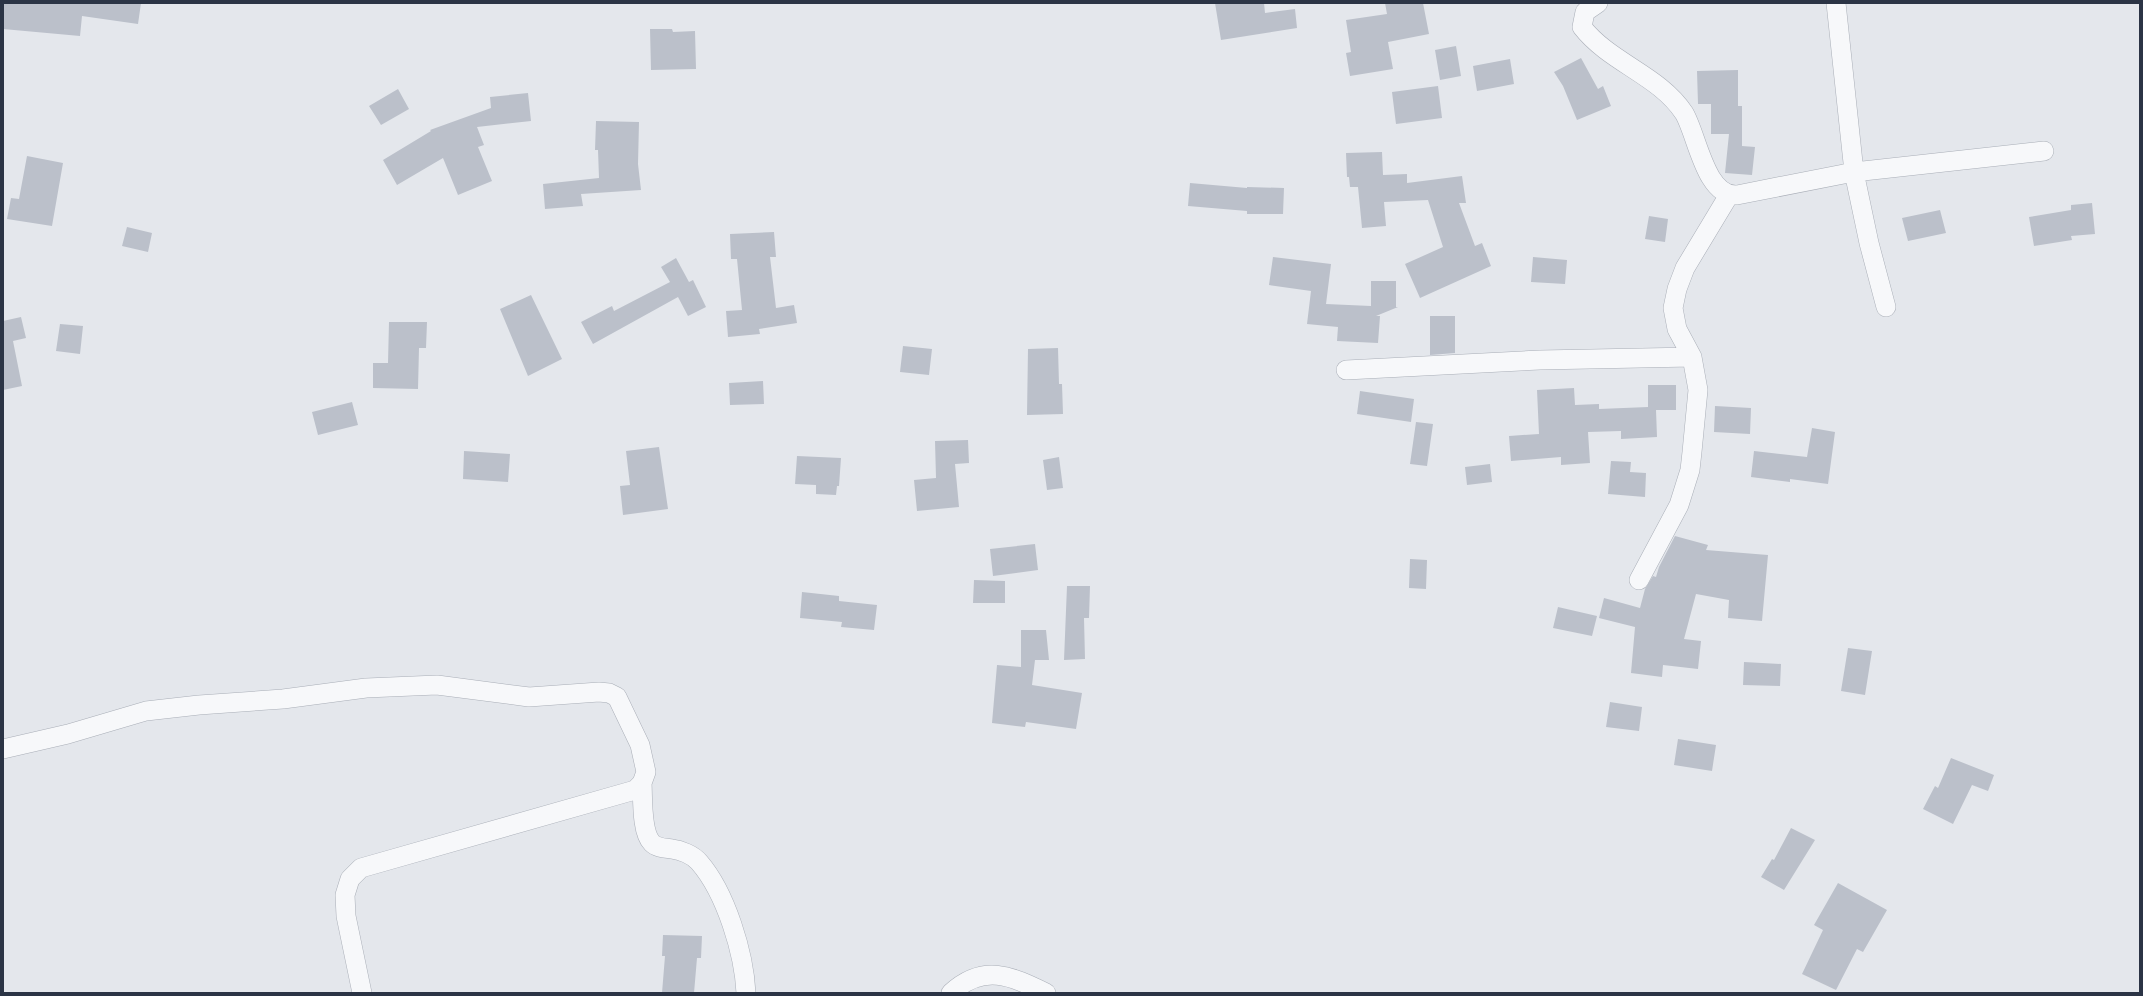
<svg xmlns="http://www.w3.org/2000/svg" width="2143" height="996" font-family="Montserrat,sans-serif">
<rect width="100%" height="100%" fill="#e4e7ec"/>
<!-- building -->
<path fill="#bbc0ca" d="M 3,3 L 141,3 L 138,24 L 82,16 L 80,36 L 3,29 Z
M 1215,3 L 1264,3 L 1265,13 L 1295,9 L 1297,28 L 1221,40 Z
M 1385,3 L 1423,3 L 1429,34 L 1388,42 L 1393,69 L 1350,76 L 1346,53 L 1351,52 L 1346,20 L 1387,14 Z
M 650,29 L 672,29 L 673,32 L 695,31 L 696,69 L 651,70 Z
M 1456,46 L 1461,76 L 1440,80 L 1435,50 Z
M 1581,58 L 1598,89 L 1603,86 L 1611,106 L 1577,120 L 1563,86 L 1554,72 Z
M 1510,59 L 1514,84 L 1477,91 L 1473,66 Z
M 1738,70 L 1738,106 L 1742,106 L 1742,146 L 1755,147 L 1752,175 L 1725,173 L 1729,134 L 1711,134 L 1711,104 L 1698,104 L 1697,71 Z
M 1438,86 L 1442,118 L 1396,124 L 1392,92 Z
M 398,89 L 409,109 L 381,125 L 369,106 Z
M 528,93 L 531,121 L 477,127 L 484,145 L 478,147 L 492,181 L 458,195 L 443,158 L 397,185 L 383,160 L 431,131 L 430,130 L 491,108 L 490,97 Z
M 596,121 L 639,122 L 638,164 L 641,190 L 581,194 L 583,206 L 545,209 L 543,184 L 599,178 L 598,150 L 595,150 Z
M 1382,152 L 1383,175 L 1407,174 L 1407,183 L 1462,176 L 1466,203 L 1459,203 L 1475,246 L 1482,243 L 1491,266 L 1420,298 L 1405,264 L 1443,247 L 1428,200 L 1384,202 L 1386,226 L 1362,228 L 1358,187 L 1350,187 L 1349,177 L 1347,177 L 1346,153 Z
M 27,156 L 63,163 L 52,226 L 7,219 L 11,198 L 19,199 Z
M 1190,183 L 1247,188 L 1247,187 L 1284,188 L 1283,214 L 1247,214 L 1247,211 L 1188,206 Z
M 2092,203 L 2095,234 L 2071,236 L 2072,240 L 2034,246 L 2029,217 L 2071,210 L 2071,205 Z
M 1940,210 L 1946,233 L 1908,241 L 1902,218 Z
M 1649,216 L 1668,219 L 1665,242 L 1645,239 Z
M 127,227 L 152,233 L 148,252 L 122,246 Z
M 774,232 L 776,257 L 770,257 L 776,308 L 794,305 L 797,323 L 759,329 L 760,334 L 728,337 L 726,311 L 742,310 L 737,259 L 731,259 L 730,234 Z
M 1273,257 L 1331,264 L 1326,304 L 1371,306 L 1371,281 L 1396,281 L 1396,307 L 1398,307 L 1376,316 L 1380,316 L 1378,343 L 1337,341 L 1338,327 L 1307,324 L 1311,291 L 1269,285 Z
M 1533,257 L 1567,260 L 1565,284 L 1531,282 Z
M 676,258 L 689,282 L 693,280 L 706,307 L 688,316 L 678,297 L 593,344 L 581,322 L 612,306 L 614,311 L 670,282 L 661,267 Z
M 531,295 L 562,359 L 528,376 L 500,309 Z
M 1430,316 L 1455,316 L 1455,353 L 1430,355 Z
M 21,317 L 26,338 L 13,341 L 22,386 L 3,390 L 3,321 Z
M 389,322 L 427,322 L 426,348 L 419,348 L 418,389 L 373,388 L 373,363 L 388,363 Z
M 60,324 L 83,326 L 80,354 L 56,351 Z
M 903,346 L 932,349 L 929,375 L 900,372 Z
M 1058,348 L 1059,384 L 1062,384 L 1063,414 L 1027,415 L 1028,349 Z
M 763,381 L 764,404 L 730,405 L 729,383 Z
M 1648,385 L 1676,385 L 1676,410 L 1656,410 L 1657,437 L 1621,439 L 1621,431 L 1588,432 L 1590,463 L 1561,465 L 1561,457 L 1511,461 L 1509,436 L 1539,434 L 1537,390 L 1574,388 L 1575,405 L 1599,404 L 1599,409 L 1648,407 Z
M 1360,391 L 1414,399 L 1411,422 L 1357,414 Z
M 352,402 L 358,425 L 318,435 L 312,412 Z
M 1715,406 L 1751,408 L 1750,434 L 1714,432 Z
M 1416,422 L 1433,424 L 1427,466 L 1410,464 Z
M 1812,428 L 1835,432 L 1828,484 L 1790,479 L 1790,482 L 1751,477 L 1754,451 L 1807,457 Z
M 968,440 L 969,463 L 955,464 L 959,507 L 917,511 L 914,480 L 936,478 L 935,441 Z
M 659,447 L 668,509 L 623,515 L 620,486 L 630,485 L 626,451 Z
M 464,451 L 510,454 L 508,482 L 463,479 Z
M 797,456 L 841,458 L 839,486 L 837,486 L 836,495 L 816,494 L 816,485 L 795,484 Z
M 1059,457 L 1063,488 L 1047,490 L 1043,460 Z
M 1611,461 L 1631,462 L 1630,472 L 1646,473 L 1645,497 L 1608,494 Z
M 1490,464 L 1492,482 L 1467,485 L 1465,467 Z
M 1675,536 L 1708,545 L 1706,550 L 1768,555 L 1762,621 L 1728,618 L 1729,600 L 1696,594 L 1684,639 L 1701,641 L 1698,669 L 1663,665 L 1662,677 L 1631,673 L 1635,627 L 1599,618 L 1604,598 L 1640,608 L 1645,589 L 1653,576 L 1656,577 L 1659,567 Z
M 1035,544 L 1038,570 L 993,576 L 990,549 Z
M 1410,559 L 1427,560 L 1426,589 L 1409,588 Z
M 974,580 L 1005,581 L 1005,603 L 973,603 Z
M 1067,586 L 1090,586 L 1089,618 L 1084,618 L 1085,659 L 1064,660 Z
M 802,592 L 839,596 L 839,601 L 877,605 L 874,630 L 841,627 L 842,622 L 800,618 Z
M 1558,607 L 1597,616 L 1592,636 L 1553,628 Z
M 1021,630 L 1046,630 L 1049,660 L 1035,660 L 1032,685 L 1082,693 L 1076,729 L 1026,722 L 1025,727 L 992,723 L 997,665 L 1021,667 Z
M 1848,648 L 1872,651 L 1865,695 L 1841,691 Z
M 1744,662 L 1781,664 L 1780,686 L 1743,685 Z
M 1610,702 L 1642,707 L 1639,731 L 1606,727 Z
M 1678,739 L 1716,745 L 1712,771 L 1674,765 Z
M 1951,758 L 1994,775 L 1988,791 L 1972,785 L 1953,824 L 1923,809 L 1935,786 L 1938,788 Z
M 1791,828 L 1815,840 L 1784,890 L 1761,877 L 1772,859 L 1774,860 Z
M 1838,883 L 1887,910 L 1863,952 L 1857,949 L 1836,990 L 1802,974 L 1823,930 L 1814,925 Z
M 663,935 L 702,936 L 701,958 L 697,958 L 694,993 L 662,993 L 665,956 L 662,956 Z"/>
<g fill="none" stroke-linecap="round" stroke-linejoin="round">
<defs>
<path id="minor" d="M 1598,3 L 1585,12 L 1582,27 C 1610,63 1659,75 1684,113 C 1697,134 1705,197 1737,195 L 1854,172 L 2044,151
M 1836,3 L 1854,172 L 1869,243 L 1886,307
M 1346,370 L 1540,360 L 1692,357
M 1639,580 L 1679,505 L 1690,470 L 1692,452 L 1698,390 L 1692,357 L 1677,329 L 1673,308 L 1677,289 L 1685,268 L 1729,195
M 3,749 L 68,734 L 146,711 L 199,705 L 283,699 L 366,688 L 437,685 L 529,697 L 599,692 L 609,693 L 617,697 L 640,745 L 646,772 L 642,783 L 635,790 L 361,868 L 350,879 L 345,895 L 346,916 L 362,993
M 642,783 C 643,798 641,832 652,843 C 657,848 665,848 672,849 C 681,850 693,855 699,862 C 726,893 744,953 746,993
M 951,993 C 984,963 1011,976 1046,993"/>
</defs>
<!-- minor casing -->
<use href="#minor" stroke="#a9aeb7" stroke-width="20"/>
<!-- minor -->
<use href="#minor" stroke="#f7f8fa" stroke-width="19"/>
</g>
<!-- border -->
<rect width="2143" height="996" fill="none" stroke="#2b3445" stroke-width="8"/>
</svg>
